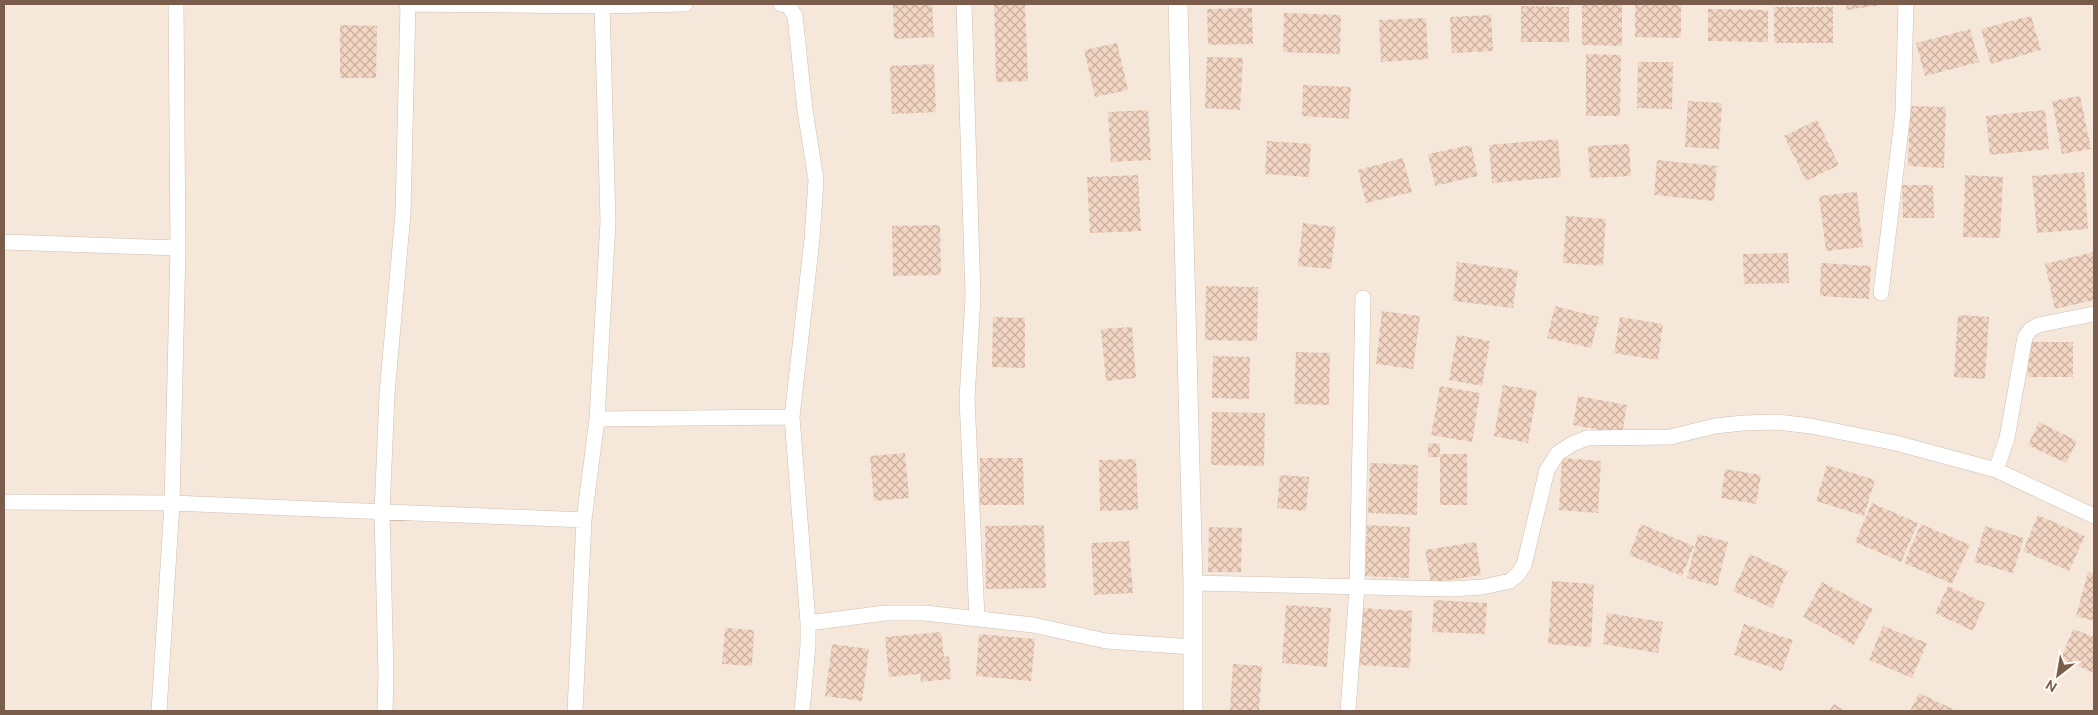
<svg xmlns="http://www.w3.org/2000/svg" width="2098" height="715" font-family="Ubuntu,sans-serif">
<defs>
<pattern id="building-cross-hatch" width="8" height="8" patternUnits="userSpaceOnUse" patternTransform="scale(1.25)"><rect width="8" height="8" fill="#f3d5c3"/><path d="M0 0l8 8M0 8l8-8" fill="none" stroke="#cab0a1"/></pattern>
</defs>
<rect width="100%" height="100%" fill="#fdf6ec"/>
<!-- residential -->
<path fill="#f5e8da" d="M 4,4 L 2094,4 L 2094,711 L 4,711 Z"/>
<!-- building -->
<path fill="url(#building-cross-hatch)" d="M 893,4 L 932,4 L 934,37 L 894,39 Z
M 994,4 L 1025,4 L 1028,81 L 996,82 Z
M 1635,4 L 1681,4 L 1681,38 L 1635,37 Z
M 1846,4 L 1880,4 L 1880,5 L 1847,10 Z
M 1582,5 L 1622,5 L 1622,46 L 1582,45 Z
M 1521,6 L 1569,7 L 1569,42 L 1521,42 Z
M 1774,7 L 1833,7 L 1833,43 L 1774,43 Z
M 1252,8 L 1253,44 L 1208,45 L 1207,9 Z
M 1708,9 L 1768,10 L 1768,42 L 1708,41 Z
M 1284,13 L 1341,15 L 1340,54 L 1283,52 Z
M 1491,15 L 1493,51 L 1452,53 L 1450,17 Z
M 2031,16 L 2041,50 L 1991,64 L 1981,29 Z
M 1426,18 L 1428,59 L 1381,62 L 1379,20 Z
M 340,25 L 377,26 L 376,78 L 340,78 Z
M 1970,29 L 1979,62 L 1925,76 L 1916,43 Z
M 1117,43 L 1128,90 L 1095,97 L 1084,50 Z
M 1586,54 L 1621,55 L 1620,116 L 1586,116 Z
M 1207,57 L 1243,58 L 1240,110 L 1205,108 Z
M 1638,62 L 1673,62 L 1672,109 L 1637,108 Z
M 934,64 L 936,112 L 892,114 L 890,66 Z
M 1303,85 L 1351,87 L 1349,119 L 1302,116 Z
M 2080,96 L 2091,149 L 2062,154 L 2052,101 Z
M 1688,101 L 1722,103 L 1719,149 L 1685,147 Z
M 1910,106 L 1946,107 L 1944,168 L 1908,166 Z
M 1148,110 L 1151,160 L 1111,162 L 1108,112 Z
M 2045,110 L 2049,149 L 1990,155 L 1986,116 Z
M 1817,120 L 1839,165 L 1806,181 L 1784,136 Z
M 1558,139 L 1561,177 L 1492,183 L 1489,145 Z
M 1267,141 L 1311,144 L 1309,177 L 1265,174 Z
M 1629,144 L 1631,176 L 1590,178 L 1588,146 Z
M 1471,145 L 1478,176 L 1435,186 L 1428,154 Z
M 1403,158 L 1412,192 L 1366,203 L 1358,170 Z
M 1657,160 L 1717,166 L 1714,201 L 1654,195 Z
M 2084,172 L 2088,229 L 2037,233 L 2032,176 Z
M 1138,175 L 1141,231 L 1090,233 L 1087,177 Z
M 1965,175 L 2003,177 L 2000,238 L 1963,237 Z
M 1902,185 L 1933,185 L 1934,218 L 1903,218 Z
M 1857,192 L 1863,247 L 1826,251 L 1819,196 Z
M 1566,216 L 1606,219 L 1603,266 L 1563,263 Z
M 1303,223 L 1336,227 L 1331,269 L 1298,266 Z
M 940,225 L 941,275 L 893,276 L 892,226 Z
M 2094,252 L 2094,300 L 2055,309 L 2045,264 Z
M 1788,253 L 1789,283 L 1744,284 L 1743,254 Z
M 1457,262 L 1518,270 L 1513,308 L 1453,301 Z
M 1821,263 L 1871,266 L 1869,299 L 1820,296 Z
M 1206,286 L 1258,287 L 1257,341 L 1205,340 Z
M 1555,306 L 1599,317 L 1591,348 L 1547,338 Z
M 1382,311 L 1420,316 L 1413,369 L 1376,364 Z
M 1958,315 L 1989,317 L 1985,379 L 1954,377 Z
M 993,317 L 1025,318 L 1025,368 L 992,367 Z
M 1620,317 L 1663,324 L 1658,360 L 1614,353 Z
M 1132,327 L 1136,378 L 1106,381 L 1101,329 Z
M 1457,335 L 1490,341 L 1482,386 L 1449,380 Z
M 2028,342 L 2073,342 L 2073,377 L 2028,377 Z
M 1296,352 L 1330,353 L 1329,405 L 1294,404 Z
M 1213,356 L 1250,357 L 1249,399 L 1212,398 Z
M 1503,385 L 1537,391 L 1528,443 L 1494,436 Z
M 1440,386 L 1480,393 L 1472,442 L 1431,435 Z
M 1578,396 L 1627,405 L 1622,434 L 1573,425 Z
M 1212,412 L 1265,413 L 1264,466 L 1211,465 Z
M 2039,422 L 2077,441 L 2066,463 L 2028,445 Z
M 1428,443 L 1440,444 L 1440,454 L 1467,454 L 1467,505 L 1440,505 L 1440,457 L 1428,457 Z
M 905,453 L 909,498 L 874,501 L 870,456 Z
M 980,458 L 1023,458 L 1024,505 L 980,505 Z
M 1562,458 L 1601,461 L 1598,513 L 1559,510 Z
M 1136,459 L 1138,510 L 1100,511 L 1099,460 Z
M 1370,463 L 1418,465 L 1417,515 L 1368,513 Z
M 1827,465 L 1875,480 L 1864,516 L 1816,501 Z
M 1725,469 L 1761,475 L 1756,504 L 1721,498 Z
M 1280,475 L 1309,477 L 1306,511 L 1277,508 Z
M 1872,503 L 1918,523 L 1901,562 L 1855,542 Z
M 2038,515 L 2085,536 L 2069,571 L 2023,551 Z
M 1641,524 L 1694,546 L 1682,576 L 1629,555 Z
M 1921,524 L 1970,545 L 1952,584 L 1904,563 Z
M 1044,525 L 1046,588 L 986,589 L 985,526 Z
M 1367,525 L 1410,527 L 1409,578 L 1365,576 Z
M 1985,526 L 2024,538 L 2013,573 L 1974,562 Z
M 1209,527 L 1242,528 L 1241,572 L 1208,572 Z
M 1698,534 L 1728,542 L 1717,586 L 1687,578 Z
M 1129,541 L 1133,593 L 1094,595 L 1091,543 Z
M 1476,542 L 1481,575 L 1431,583 L 1425,550 Z
M 1750,554 L 1788,571 L 1772,608 L 1733,591 Z
M 2088,572 L 2094,574 L 2094,621 L 2076,616 Z
M 1552,581 L 1594,584 L 1591,647 L 1548,644 Z
M 1822,582 L 1873,609 L 1854,645 L 1803,617 Z
M 1948,586 L 1985,603 L 1973,631 L 1935,613 Z
M 1434,600 L 1487,603 L 1485,634 L 1432,632 Z
M 1286,605 L 1331,608 L 1327,667 L 1282,663 Z
M 1362,608 L 1412,611 L 1410,668 L 1359,665 Z
M 1607,613 L 1663,622 L 1658,653 L 1603,644 Z
M 1744,624 L 1793,640 L 1782,671 L 1734,655 Z
M 1883,626 L 1927,643 L 1912,678 L 1869,660 Z
M 725,628 L 754,630 L 752,666 L 722,664 Z
M 2073,629 L 2094,637 L 2094,673 L 2061,659 Z
M 941,632 L 944,657 L 949,656 L 951,679 L 921,682 L 920,674 L 889,677 L 885,637 Z
M 979,634 L 1035,639 L 1031,681 L 976,676 Z
M 832,644 L 869,649 L 862,701 L 825,696 Z
M 1233,664 L 1262,666 L 1259,711 L 1230,710 Z
M 1919,693 L 1957,711 L 1910,711 Z
M 1834,704 L 1845,711 L 1829,711 Z"/>
<g fill="none" stroke-linecap="round" stroke-linejoin="round">
<defs>
<path id="minor" d="M 407,4 L 602,6 L 685,4
M 781,4 L 788,5 L 795,16 L 805,110 L 816,180 L 812,239 L 792,417 L 808,623 L 808,645 L 802,711
M 964,4 L 973,297 L 967,399 L 977,619
M 4,242 L 178,248
M 1881,293 L 1903,112 L 1906,4
M 597,419 L 792,417
M 1996,470 L 2007,438 L 2025,337 L 2030,330 L 2038,325 L 2094,314
M 4,502 L 172,503 L 584,520
M 1193,583 L 1450,589 L 1483,587 L 1510,581 L 1518,574 L 1524,565 L 1547,470 L 1558,453 L 1572,444 L 1587,438 L 1670,437 L 1715,426 L 1743,423 L 1777,422 L 1811,426 L 1896,443 L 1996,470 L 2094,516
M 808,623 L 885,613 L 925,613 L 1033,625 L 1106,641 L 1193,647
M 159,711 L 172,503 L 178,248 L 176,4
M 385,711 L 386,676 L 382,512 L 387,394 L 403,213 L 408,4
M 575,711 L 584,520 L 597,419 L 608,222 L 602,4
M 1348,711 L 1357,588 L 1363,298"/>
<path id="tertiary" d="M 1178,4 L 1193,583 L 1193,711"/>
</defs>
<!-- minor casing -->
<use href="#minor" stroke="#d1beb0" stroke-width="16"/>
<!-- tertiary casing -->
<use href="#tertiary" stroke="#d1beb0" stroke-width="20"/>
<!-- minor -->
<use href="#minor" stroke="#fff" stroke-width="15"/>
<!-- tertiary -->
<use href="#tertiary" stroke="#fff" stroke-width="19"/>
</g>
<!-- border -->
<rect width="2098" height="715" fill="none" stroke="#7a5c4d" stroke-width="10"/>
<!-- north arrow -->
<g transform="translate(2058 675) rotate(211)" stroke="#fffaf3" stroke-width="4" paint-order="stroke">
<path d="M0-4L9 19L0 12L-9 19Z" fill="#7a5c4d"/>
<text y="-8" font-size="14" font-weight="bold" text-anchor="middle" fill="#7a5c4d">N</text>
</g>
</svg>
